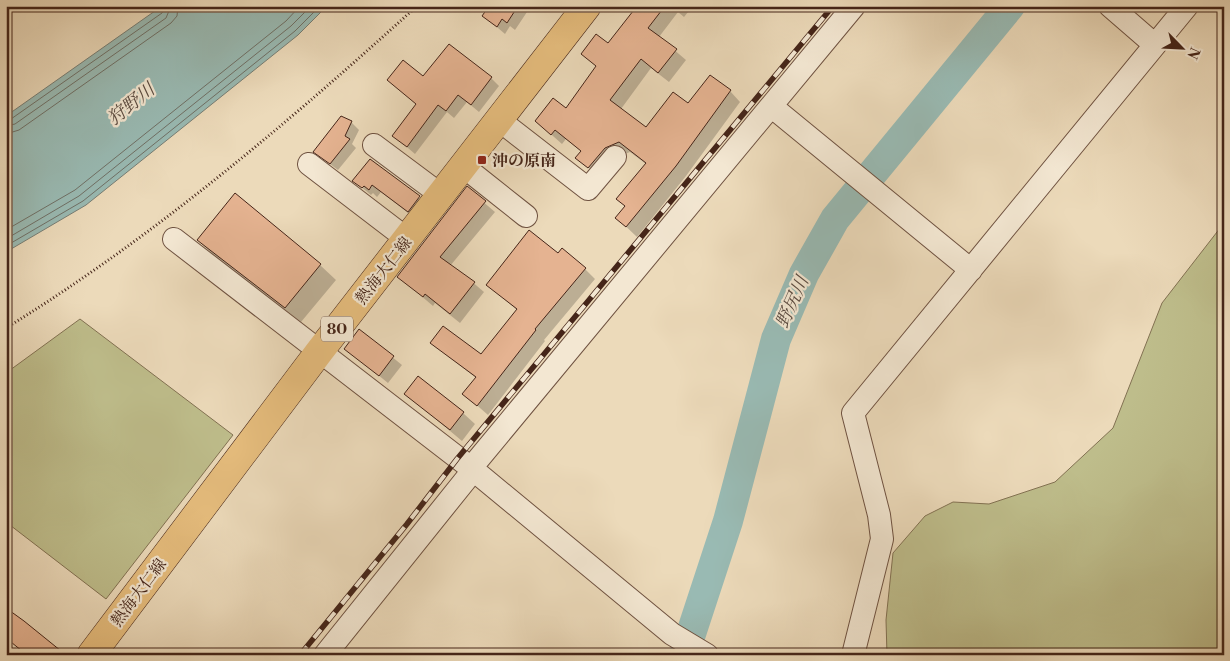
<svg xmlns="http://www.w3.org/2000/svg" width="1230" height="661" font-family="'Libre Bodoni','Noto Serif JP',serif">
<rect width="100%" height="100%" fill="#ecdaba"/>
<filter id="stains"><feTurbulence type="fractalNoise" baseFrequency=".004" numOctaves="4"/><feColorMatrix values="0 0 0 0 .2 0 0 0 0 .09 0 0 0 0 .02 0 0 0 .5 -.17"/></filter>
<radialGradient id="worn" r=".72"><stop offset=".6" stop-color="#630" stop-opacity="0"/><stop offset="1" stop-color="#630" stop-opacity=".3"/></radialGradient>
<!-- green -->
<path fill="#bebd8b" stroke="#827152" d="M 1224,223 L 1224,655 L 887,655 L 886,620 L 893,553 L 925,516 L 953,502 L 989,504 L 1055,482 L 1113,428 L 1162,303 Z
M 80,319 L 233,435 L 106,599 L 6,522 L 6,373 Z"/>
<!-- water -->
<path fill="#99bab3" stroke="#777e75" d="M 162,6 L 327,6 L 298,35 L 86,205 L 6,252 L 6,116 Z"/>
<!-- shadow -->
<path fill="#0003" d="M 490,6 L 521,6 L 527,12 L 515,30 L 510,26 L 505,34 L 484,16 Z
M 638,6 L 693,6 L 684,17 L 678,12 L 659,37 L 686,60 L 669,82 L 651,68 L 621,109 L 646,129 L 689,105 L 730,91 L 740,102 L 686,176 L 637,237 L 617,218 L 626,207 L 618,199 L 646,164 L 630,152 L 615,158 L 599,177 L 577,158 L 582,152 L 566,139 L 562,144 L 536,121 L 566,110 L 597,67 L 583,55 L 608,45 Z
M 423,78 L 491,78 L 499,86 L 479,112 L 467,102 L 454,118 L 447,112 L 415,154 L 394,136 L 417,105 L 388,80 Z
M 351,122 L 359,130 L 352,144 L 356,148 L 338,170 L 314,152 Z
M 371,160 L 427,205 L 416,219 L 381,192 L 377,197 L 373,193 L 371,195 L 354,181 Z
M 467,188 L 495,212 L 450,266 L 463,274 L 484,292 L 460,323 L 435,303 L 433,306 L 399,277 Z
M 198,240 L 320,265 L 336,280 L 301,322 L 214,256 Z
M 558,255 L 585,269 L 595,279 L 544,340 L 545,341 L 488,415 L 464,394 L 476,378 L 432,343 L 482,356 L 518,311 L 488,285 Z
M 360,331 L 402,365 L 388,383 L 346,349 Z
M 406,394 L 463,413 L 475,424 L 462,441 Z"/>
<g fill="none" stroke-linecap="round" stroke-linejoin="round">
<!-- shore -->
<path stroke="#6f7066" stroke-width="1" d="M 6,120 L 11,119 L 162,13 L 165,6
M 6,126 L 15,124 L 166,18 L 171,6
M 6,134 L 19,130 L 171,23 L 177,16 L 178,6
M 6,230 L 75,190 L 286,21 L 300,6
M 6,239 L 79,196 L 291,26 L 311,6
M 6,246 L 83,201 L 295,31 L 320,6"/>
<!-- river -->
<path stroke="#99bab3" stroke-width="30" d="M 684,655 L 728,521 L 776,339 L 804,274 L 835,219 L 1010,6"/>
</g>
<!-- building -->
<path fill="#e5b391" stroke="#452519" d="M 483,6 L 518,6 L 507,23 L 502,19 L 497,27 L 482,16 L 487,9 Z
M 637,6 L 665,6 L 648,28 L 677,49 L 658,73 L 641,59 L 610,100 L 646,127 L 673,92 L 688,103 L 710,75 L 731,90 L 676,166 L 626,227 L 615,218 L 625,206 L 616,199 L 646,163 L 619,142 L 605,148 L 588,168 L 575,158 L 581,151 L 555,130 L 551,135 L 535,121 L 553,98 L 566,108 L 596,66 L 581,54 L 596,34 L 608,43 Z
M 449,44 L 492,77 L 471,105 L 458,95 L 446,111 L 438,105 L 407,147 L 392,136 L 416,104 L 387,80 L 403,60 L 423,76 Z
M 341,116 L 352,121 L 345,136 L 350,139 L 330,164 L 313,152 Z
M 370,159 L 420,196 L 408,212 L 372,185 L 369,190 L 364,186 L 362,188 L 352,181 Z
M 467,186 L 486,201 L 440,257 L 475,282 L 450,314 L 425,294 L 423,297 L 397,277 Z
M 235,193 L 321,264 L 285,308 L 197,240 Z
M 529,230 L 558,253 L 562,248 L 586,268 L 535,329 L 536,330 L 477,406 L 462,394 L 476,377 L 430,343 L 443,326 L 481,354 L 517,309 L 486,285 Z
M 359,329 L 394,356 L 379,376 L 344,349 Z
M 418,376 L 464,412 L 450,430 L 404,394 Z
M 6,608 L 24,621 L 66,655 L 27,655 L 6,638 Z"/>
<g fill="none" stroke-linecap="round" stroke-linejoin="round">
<defs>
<path id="minor" d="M 1110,6 L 1155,45
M 771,106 L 971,270
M 499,120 L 588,189 L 615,157
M 374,145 L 441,195
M 309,164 L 407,239
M 463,166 L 526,216
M 174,239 L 471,468 L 672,634 L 707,655
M 325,655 L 467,478 L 471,468 L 854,6
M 853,655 L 882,539 L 879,515 L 853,413 L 1187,6"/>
<path id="major" d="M 91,655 L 319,352 L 587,6"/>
</defs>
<!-- minor casing -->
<use href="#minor" stroke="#6f5241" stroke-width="24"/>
<!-- major casing -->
<use href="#major" stroke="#452519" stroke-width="29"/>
<!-- path -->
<path stroke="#452519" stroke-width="3" stroke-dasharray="1 2.5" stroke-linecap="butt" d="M 6,328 C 154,237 289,122 417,6"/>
<!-- minor -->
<use href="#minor" stroke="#f3e7d2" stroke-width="22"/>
<!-- major -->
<use href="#major" stroke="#e6bd7d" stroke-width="28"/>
<defs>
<path id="rail" d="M 300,655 L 407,524 L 457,459 L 833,6"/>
</defs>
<!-- rail casing -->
<use href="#rail" stroke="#452519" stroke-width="5.5"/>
<!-- rail -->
<use href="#rail" stroke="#f3e7d2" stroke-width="4" stroke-dasharray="11" stroke-linecap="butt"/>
</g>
<!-- markers -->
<rect fill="#8f2418" stroke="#f3e7d2" stroke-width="2" x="477" y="155" width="10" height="10" rx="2.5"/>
<g text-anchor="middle" stroke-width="4.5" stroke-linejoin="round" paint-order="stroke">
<!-- shield labels -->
<rect fill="#f3e7d2" stroke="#795f50" stroke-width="1" x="321" y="316.5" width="32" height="25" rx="4"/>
<g font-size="15" font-weight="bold" fill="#452519">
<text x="337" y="334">80</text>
</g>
<!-- poi labels -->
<g font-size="16" font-weight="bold" fill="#452519" stroke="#f3e7d2" text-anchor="start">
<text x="492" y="166">沖の原南</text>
</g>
<!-- street labels -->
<g font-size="16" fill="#452519" stroke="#f3e7d2">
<text transform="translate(383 270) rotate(-52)" y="6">熱海大仁線</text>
<text transform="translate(138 592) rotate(-53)" y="6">熱海大仁線</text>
</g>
<!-- water labels -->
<g font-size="18" font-style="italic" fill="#5a4a40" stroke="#f3e7d2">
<text transform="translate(131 104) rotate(-39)" y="6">狩野川</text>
<text transform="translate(792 302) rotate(-66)" y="6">野尻川</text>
</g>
</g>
<!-- margin -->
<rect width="1230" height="661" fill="none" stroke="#ecdaba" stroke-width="25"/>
<rect x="8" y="8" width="1215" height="646" fill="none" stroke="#452519" stroke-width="2.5"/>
<rect x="12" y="12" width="1205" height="636" fill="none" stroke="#452519"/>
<!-- north arrow -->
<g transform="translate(1182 48) rotate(114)" stroke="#f3e7d2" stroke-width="4" paint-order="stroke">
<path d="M0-4L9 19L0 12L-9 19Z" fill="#452519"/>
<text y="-8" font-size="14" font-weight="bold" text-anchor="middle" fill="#452519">N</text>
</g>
<rect width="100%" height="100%" filter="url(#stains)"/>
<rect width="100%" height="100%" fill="url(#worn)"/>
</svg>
